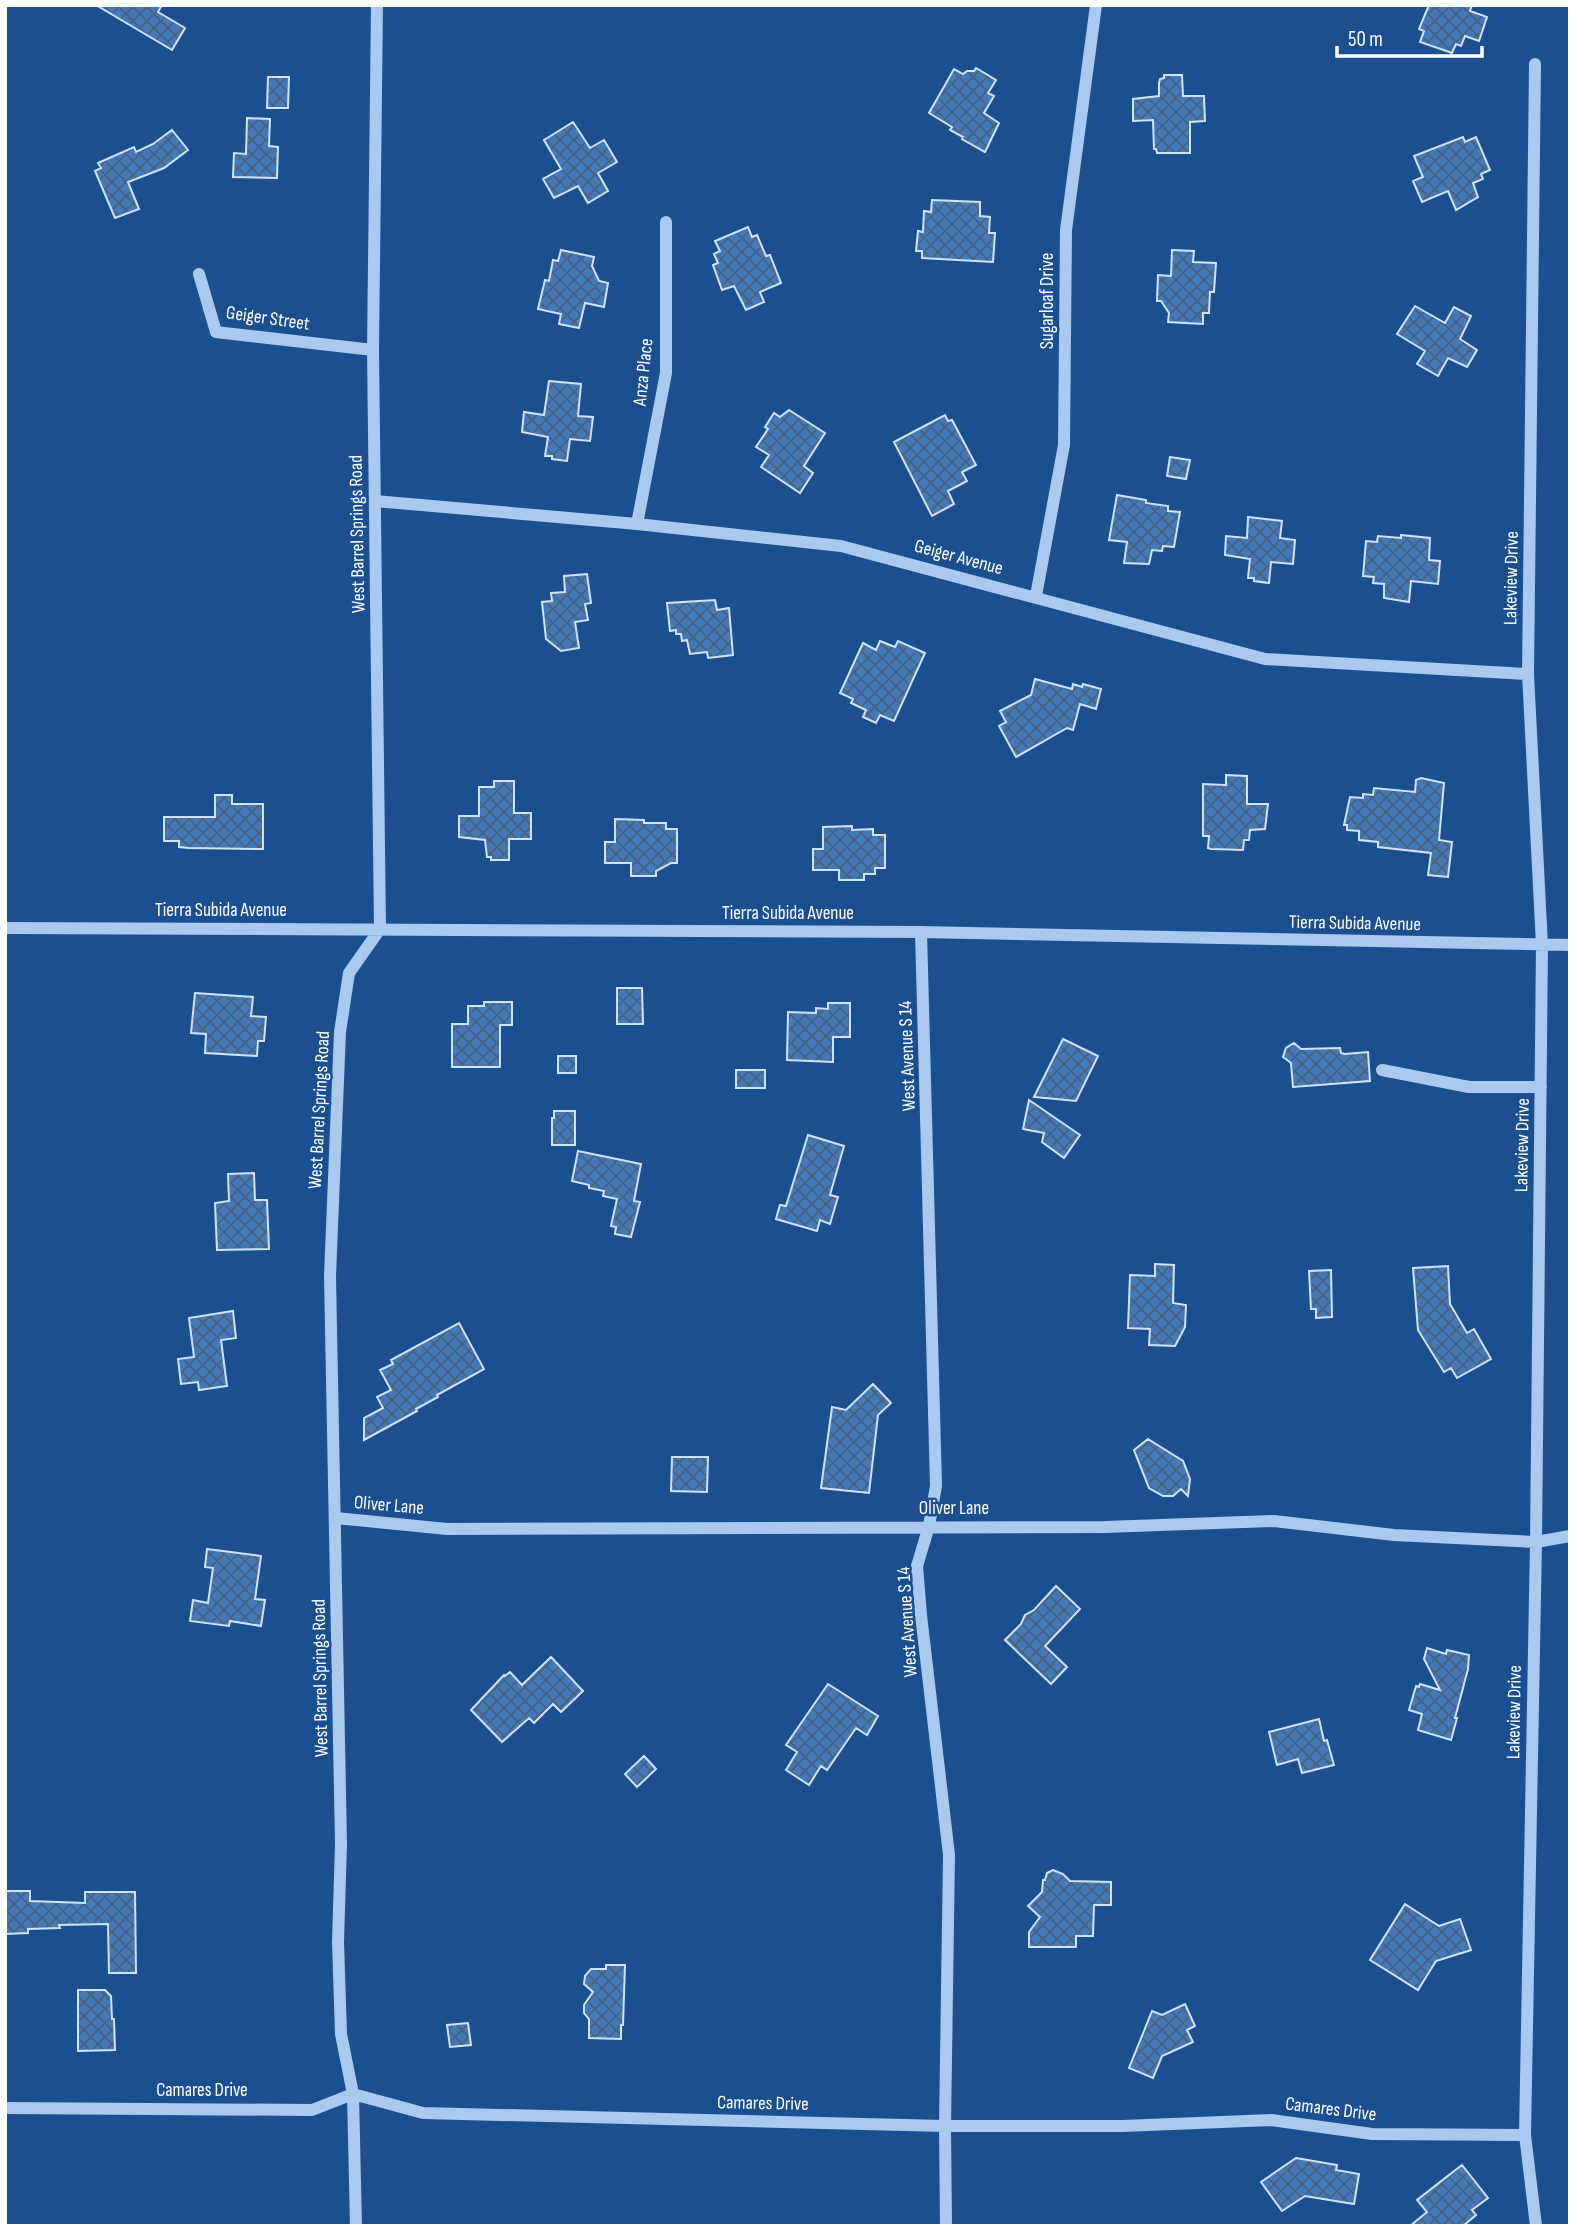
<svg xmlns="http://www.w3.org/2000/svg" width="1575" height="2231" font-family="'Sofia Sans Condensed',sans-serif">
<defs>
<pattern id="building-cross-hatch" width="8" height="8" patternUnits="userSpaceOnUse" patternTransform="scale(1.75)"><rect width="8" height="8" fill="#4478b7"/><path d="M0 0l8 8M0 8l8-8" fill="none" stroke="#486282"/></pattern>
</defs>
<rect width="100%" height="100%" fill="#1b4f8f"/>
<!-- building -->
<path fill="url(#building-cross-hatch)" stroke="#cfe3fa" stroke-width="2" d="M 96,5 L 162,5 L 158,12 L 185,28 L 172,50 Z
M 1429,5 L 1472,5 L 1470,11 L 1487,17 L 1479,41 L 1465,36 L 1461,46 L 1456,44 L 1452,53 L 1420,42 L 1424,31 L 1419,29 Z
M 976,68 L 996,80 L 988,93 L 994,96 L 984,113 L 999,123 L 985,152 L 962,139 L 963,137 L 950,130 L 952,127 L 929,113 L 954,69 L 963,74 L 967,71 L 974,71 Z
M 1164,75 L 1182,75 L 1183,96 L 1204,96 L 1205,121 L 1190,122 L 1190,153 L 1157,153 L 1156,149 L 1154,149 L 1153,120 L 1133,121 L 1133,99 L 1159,96 L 1159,83 L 1160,79 L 1164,78 Z
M 268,77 L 289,77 L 288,108 L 267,108 Z
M 247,118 L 270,119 L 269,146 L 278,147 L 277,178 L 233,177 L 234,153 L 246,154 Z
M 573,122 L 590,148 L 604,140 L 617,162 L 598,173 L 608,191 L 588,203 L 578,186 L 554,198 L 543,179 L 561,169 L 544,140 Z
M 172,130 L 188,150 L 164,168 L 128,182 L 139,209 L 115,218 L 95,171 L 101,168 L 98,163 L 134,147 L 136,152 L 153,144 Z
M 1463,137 L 1465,142 L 1476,137 L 1490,170 L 1481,174 L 1483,179 L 1473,183 L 1478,197 L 1456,210 L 1448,191 L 1422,202 L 1413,181 L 1423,177 L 1414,156 Z
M 932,200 L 980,202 L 980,216 L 990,217 L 989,233 L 995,233 L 993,262 L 922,258 L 922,251 L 916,251 L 918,231 L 923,232 L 924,211 L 931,212 Z
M 748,227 L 752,237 L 757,235 L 766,256 L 770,255 L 781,283 L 760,292 L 764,302 L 746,310 L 734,286 L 722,290 L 713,265 L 718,263 L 714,254 L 720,251 L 715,241 Z
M 561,250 L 594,257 L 592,266 L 599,281 L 608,283 L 604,307 L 585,303 L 579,328 L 559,324 L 561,314 L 538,309 L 545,280 L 549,281 L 553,260 L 558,261 Z
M 1172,250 L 1194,251 L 1193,262 L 1216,263 L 1214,292 L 1210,292 L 1209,313 L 1203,313 L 1203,324 L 1168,322 L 1169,313 L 1161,301 L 1157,301 L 1158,275 L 1171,276 Z
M 1415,306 L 1445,323 L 1454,307 L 1471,316 L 1460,339 L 1477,350 L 1467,367 L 1448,358 L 1438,376 L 1417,364 L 1425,351 L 1397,334 Z
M 549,381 L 581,384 L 578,416 L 593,417 L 590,441 L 570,439 L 567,461 L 552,459 L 552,456 L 545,456 L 548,437 L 522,432 L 524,412 L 544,415 Z
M 789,410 L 825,433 L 804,466 L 813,473 L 800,493 L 761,467 L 769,455 L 756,447 L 768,429 L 765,427 L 774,413 L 780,417 Z
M 945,415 L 948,421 L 952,420 L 976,465 L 962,472 L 967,481 L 948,491 L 954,504 L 932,516 L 894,442 Z
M 1170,457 L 1190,460 L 1186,479 L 1167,476 Z
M 1117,495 L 1146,500 L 1146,503 L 1168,506 L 1168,511 L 1180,512 L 1174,547 L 1163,546 L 1162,551 L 1152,550 L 1149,564 L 1124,563 L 1127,542 L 1109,540 Z
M 1248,517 L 1282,521 L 1280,538 L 1295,540 L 1293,564 L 1271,562 L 1269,583 L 1254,581 L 1254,578 L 1248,578 L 1250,559 L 1225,555 L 1226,536 L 1247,538 Z
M 1401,535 L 1430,538 L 1429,560 L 1440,561 L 1438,584 L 1411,581 L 1409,602 L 1384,598 L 1384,584 L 1373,583 L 1374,577 L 1363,576 L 1366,541 L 1377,542 L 1378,536 L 1401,538 Z
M 587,574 L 591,603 L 585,604 L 588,620 L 575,622 L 579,648 L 561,651 L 546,639 L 542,602 L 552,601 L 551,593 L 565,592 L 564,576 Z
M 715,600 L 717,610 L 729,608 L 733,655 L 708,658 L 707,652 L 690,654 L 687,640 L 682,641 L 681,634 L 676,634 L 676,630 L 670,631 L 667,603 Z
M 880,641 L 895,647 L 898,641 L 925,653 L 894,721 L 880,715 L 876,723 L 863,717 L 866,710 L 851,703 L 853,699 L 840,693 L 863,643 L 876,650 Z
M 1035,679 L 1072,689 L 1073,684 L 1082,687 L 1083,684 L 1101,689 L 1096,709 L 1080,704 L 1073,730 L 1067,728 L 1016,757 L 999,726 L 1006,722 L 1000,711 L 1031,695 Z
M 1226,775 L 1247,776 L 1247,804 L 1268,804 L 1265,829 L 1250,830 L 1249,840 L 1244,840 L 1243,850 L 1211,849 L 1208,848 L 1209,836 L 1203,836 L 1203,784 L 1226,785 Z
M 1421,778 L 1444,783 L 1439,840 L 1452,842 L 1448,877 L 1428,875 L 1431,853 L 1378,847 L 1378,842 L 1359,840 L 1359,831 L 1347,830 L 1347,825 L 1344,825 L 1350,797 L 1363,798 L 1363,794 L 1373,795 L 1374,788 L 1415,792 L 1416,780 Z
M 494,781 L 514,781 L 514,813 L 531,813 L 531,839 L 509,839 L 509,860 L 491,860 L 491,857 L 487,857 L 485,840 L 459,837 L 459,816 L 479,816 L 479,787 L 494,787 Z
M 215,795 L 232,795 L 232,804 L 263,804 L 263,849 L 189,848 L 179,847 L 179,841 L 164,841 L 164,817 L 215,817 Z
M 615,819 L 644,820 L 644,823 L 666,823 L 666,829 L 677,829 L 677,863 L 671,863 L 656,871 L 656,876 L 631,876 L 631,863 L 605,863 L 605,842 L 615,842 Z
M 852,826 L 852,830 L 873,829 L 873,835 L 885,835 L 885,868 L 875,868 L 875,874 L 864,874 L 864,880 L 839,880 L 839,870 L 813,870 L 813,849 L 823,849 L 823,827 Z
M 617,988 L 642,988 L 643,1024 L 617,1024 Z
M 195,993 L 253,997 L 251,1016 L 266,1017 L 264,1041 L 258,1041 L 257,1056 L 205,1053 L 206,1034 L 191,1033 Z
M 484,1002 L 512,1002 L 512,1025 L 500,1025 L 500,1067 L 452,1067 L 452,1024 L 468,1024 L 468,1006 L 484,1006 Z
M 828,1003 L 850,1003 L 850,1037 L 833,1037 L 833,1062 L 787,1060 L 788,1012 L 816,1013 L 816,1008 L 828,1009 Z
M 1063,1039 L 1098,1056 L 1076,1101 L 1034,1097 Z
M 1294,1043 L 1301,1049 L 1340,1048 L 1341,1053 L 1345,1054 L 1368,1052 L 1370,1081 L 1293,1087 L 1291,1063 L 1283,1057 L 1286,1048 Z
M 558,1056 L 576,1056 L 576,1073 L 558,1073 Z
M 736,1070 L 765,1070 L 765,1088 L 736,1088 Z
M 1029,1100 L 1080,1135 L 1064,1158 L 1042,1142 L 1044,1133 L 1023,1129 Z
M 554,1111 L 575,1111 L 575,1145 L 552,1145 L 552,1118 L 554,1118 Z
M 808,1135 L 844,1146 L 830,1195 L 838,1197 L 830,1224 L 820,1220 L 817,1231 L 776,1219 L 780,1205 L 786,1206 Z
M 578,1151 L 641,1164 L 634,1201 L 640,1202 L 631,1237 L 615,1234 L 616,1227 L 611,1226 L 617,1199 L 603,1196 L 604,1191 L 589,1188 L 589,1185 L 572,1181 Z
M 254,1173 L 255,1200 L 267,1200 L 269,1249 L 217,1250 L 215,1203 L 229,1201 L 228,1174 Z
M 1155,1264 L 1174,1265 L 1173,1303 L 1186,1305 L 1185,1327 L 1175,1346 L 1149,1345 L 1150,1329 L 1128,1328 L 1130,1275 L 1155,1276 Z
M 1448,1266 L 1450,1304 L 1467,1333 L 1474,1329 L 1491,1359 L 1457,1378 L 1451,1368 L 1444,1372 L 1418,1330 L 1413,1268 Z
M 1331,1270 L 1332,1317 L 1316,1318 L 1316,1309 L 1311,1309 L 1309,1271 Z
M 233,1311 L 236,1338 L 221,1340 L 227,1386 L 199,1390 L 198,1382 L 181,1384 L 178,1359 L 194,1357 L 189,1318 Z
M 459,1323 L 484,1369 L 437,1395 L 438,1397 L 416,1409 L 417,1411 L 364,1440 L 364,1418 L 383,1408 L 377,1397 L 391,1390 L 380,1370 L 393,1364 L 391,1360 Z
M 873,1384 L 891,1403 L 878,1415 L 869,1493 L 821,1488 L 832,1407 L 846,1410 Z
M 1148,1439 L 1183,1461 L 1190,1479 L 1188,1496 L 1181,1489 L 1173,1496 L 1163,1496 L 1149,1488 L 1134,1450 Z
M 672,1457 L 708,1457 L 707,1492 L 671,1491 Z
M 207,1549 L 261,1556 L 255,1599 L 265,1600 L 261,1626 L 230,1621 L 229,1626 L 190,1621 L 193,1600 L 208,1603 L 213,1568 L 205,1567 Z
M 1056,1586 L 1080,1609 L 1045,1646 L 1067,1667 L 1051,1684 L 1005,1640 L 1021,1624 L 1025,1615 L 1034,1610 Z
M 1427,1648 L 1446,1654 L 1447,1650 L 1469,1655 L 1468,1669 L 1455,1718 L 1457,1718 L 1451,1740 L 1418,1730 L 1422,1714 L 1409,1710 L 1416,1686 L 1419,1687 L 1420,1684 L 1440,1690 L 1424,1659 Z
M 551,1657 L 583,1691 L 561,1712 L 553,1704 L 534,1723 L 529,1718 L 502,1742 L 471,1710 L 504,1675 L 505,1676 L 510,1672 L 522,1685 Z
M 828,1684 L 878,1716 L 867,1735 L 856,1728 L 827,1770 L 821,1766 L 809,1785 L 786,1770 L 797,1752 L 786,1745 Z
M 1319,1719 L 1324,1741 L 1327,1740 L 1334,1765 L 1302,1773 L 1298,1759 L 1277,1765 L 1269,1732 Z
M 644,1756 L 656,1769 L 637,1787 L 625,1774 Z
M 1053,1870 L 1063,1874 L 1070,1881 L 1111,1882 L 1111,1905 L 1094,1905 L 1093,1936 L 1076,1936 L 1076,1947 L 1029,1947 L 1029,1932 L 1040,1917 L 1028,1906 L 1042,1892 L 1043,1880 L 1045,1880 L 1047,1873 Z
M 5,1891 L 30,1891 L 30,1901 L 85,1903 L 85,1892 L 135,1892 L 136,1973 L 109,1973 L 108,1924 L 59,1925 L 60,1928 L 28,1929 L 28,1933 L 5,1934 Z
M 1405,1904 L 1439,1926 L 1460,1919 L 1471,1950 L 1436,1961 L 1418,1990 L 1370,1960 Z
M 606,1965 L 625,1965 L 623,2025 L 621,2025 L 621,2039 L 589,2038 L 589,2019 L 584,2013 L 584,2005 L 593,1992 L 584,1984 L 585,1976 L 591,1969 L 606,1969 Z
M 78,1990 L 105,1990 L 111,1996 L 112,2019 L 114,2019 L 115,2050 L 78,2051 Z
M 1185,2004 L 1195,2026 L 1187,2030 L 1193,2042 L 1162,2056 L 1153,2078 L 1129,2068 L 1152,2011 L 1162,2015 Z
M 468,2023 L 471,2045 L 450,2047 L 447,2025 Z
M 1296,2158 L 1337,2165 L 1336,2170 L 1359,2174 L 1354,2204 L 1305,2196 L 1282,2211 L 1261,2182 Z
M 1462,2165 L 1488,2198 L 1472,2210 L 1476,2215 L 1463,2226 L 1410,2226 L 1427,2212 L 1417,2200 Z"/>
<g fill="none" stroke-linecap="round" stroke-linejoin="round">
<!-- minor -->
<path stroke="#a9c9ee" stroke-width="12" d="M 1535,64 L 1528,674 L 1542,945 L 1536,1542 L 1525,2135 L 1536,2226
M 199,274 L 216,332 L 373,350
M 375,501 L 637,524 L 841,546 L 1265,659 L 1528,674
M 637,524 L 666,373 L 666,222
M 1036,596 L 1064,445 L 1066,230 L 1096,5
M 5,928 L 921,932 L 1570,945
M 921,932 L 936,1486 L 929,1526 L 917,1566 L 921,1615 L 949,1855 L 945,2126 L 946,2226
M 1382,1070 L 1469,1087 L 1541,1087
M 336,1518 L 447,1529 L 1105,1527 L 1274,1521 L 1394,1535 L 1536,1542 L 1570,1536
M 5,2108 L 312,2110 L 353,2094 L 423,2113 L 945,2126 L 1123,2126 L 1271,2120 L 1372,2134 L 1525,2135
M 356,2226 L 353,2094 L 341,2034 L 338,1942 L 341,1844 L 330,1276 L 340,1032 L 349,973 L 380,929 L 373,350 L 377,5"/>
</g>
<g text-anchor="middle" stroke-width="5" stroke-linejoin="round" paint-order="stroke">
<!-- street labels -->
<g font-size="19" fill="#fff" stroke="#1b4f8f">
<text transform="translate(1046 301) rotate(-90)" y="7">Sugarloaf Drive</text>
<text transform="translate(268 317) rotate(8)" y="7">Geiger Street</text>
<text transform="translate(642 372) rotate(-84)" y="7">Anza Place</text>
<text transform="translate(356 534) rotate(-91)" y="7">West Barrel Springs Road</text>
<text transform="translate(959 556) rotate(15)" y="7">Geiger Avenue</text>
<text transform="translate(1510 578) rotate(-89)" y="7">Lakeview Drive</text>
<text x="221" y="916">Tierra Subida Avenue</text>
<text x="788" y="919">Tierra Subida Avenue</text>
<text transform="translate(1355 922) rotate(1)" y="7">Tierra Subida Avenue</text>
<text transform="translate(906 1056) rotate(-92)" y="7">West Avenue S 14</text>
<text transform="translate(318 1110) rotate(-87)" y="7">West Barrel Springs Road</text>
<text transform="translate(1521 1145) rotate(-89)" y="7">Lakeview Drive</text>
<text transform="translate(389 1504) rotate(5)" y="7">Oliver Lane</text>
<text x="954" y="1514">Oliver Lane</text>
<text transform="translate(906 1622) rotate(-94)" y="7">West Avenue S 14</text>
<text transform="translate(319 1678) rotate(-91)" y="7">West Barrel Springs Road</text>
<text transform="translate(1513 1712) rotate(-89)" y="7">Lakeview Drive</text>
<text x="202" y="2096">Camares Drive</text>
<text transform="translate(763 2102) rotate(1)" y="7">Camares Drive</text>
<text transform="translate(1331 2108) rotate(7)" y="7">Camares Drive</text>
</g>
</g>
<!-- border -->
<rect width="1575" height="2231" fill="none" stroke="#ffffff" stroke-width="14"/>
<!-- scale -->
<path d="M1337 46v10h145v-10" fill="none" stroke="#ffffff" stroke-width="3.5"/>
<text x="1348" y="46" font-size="21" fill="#ffffff" stroke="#1b4f8f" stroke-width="5" paint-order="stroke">50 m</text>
</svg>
